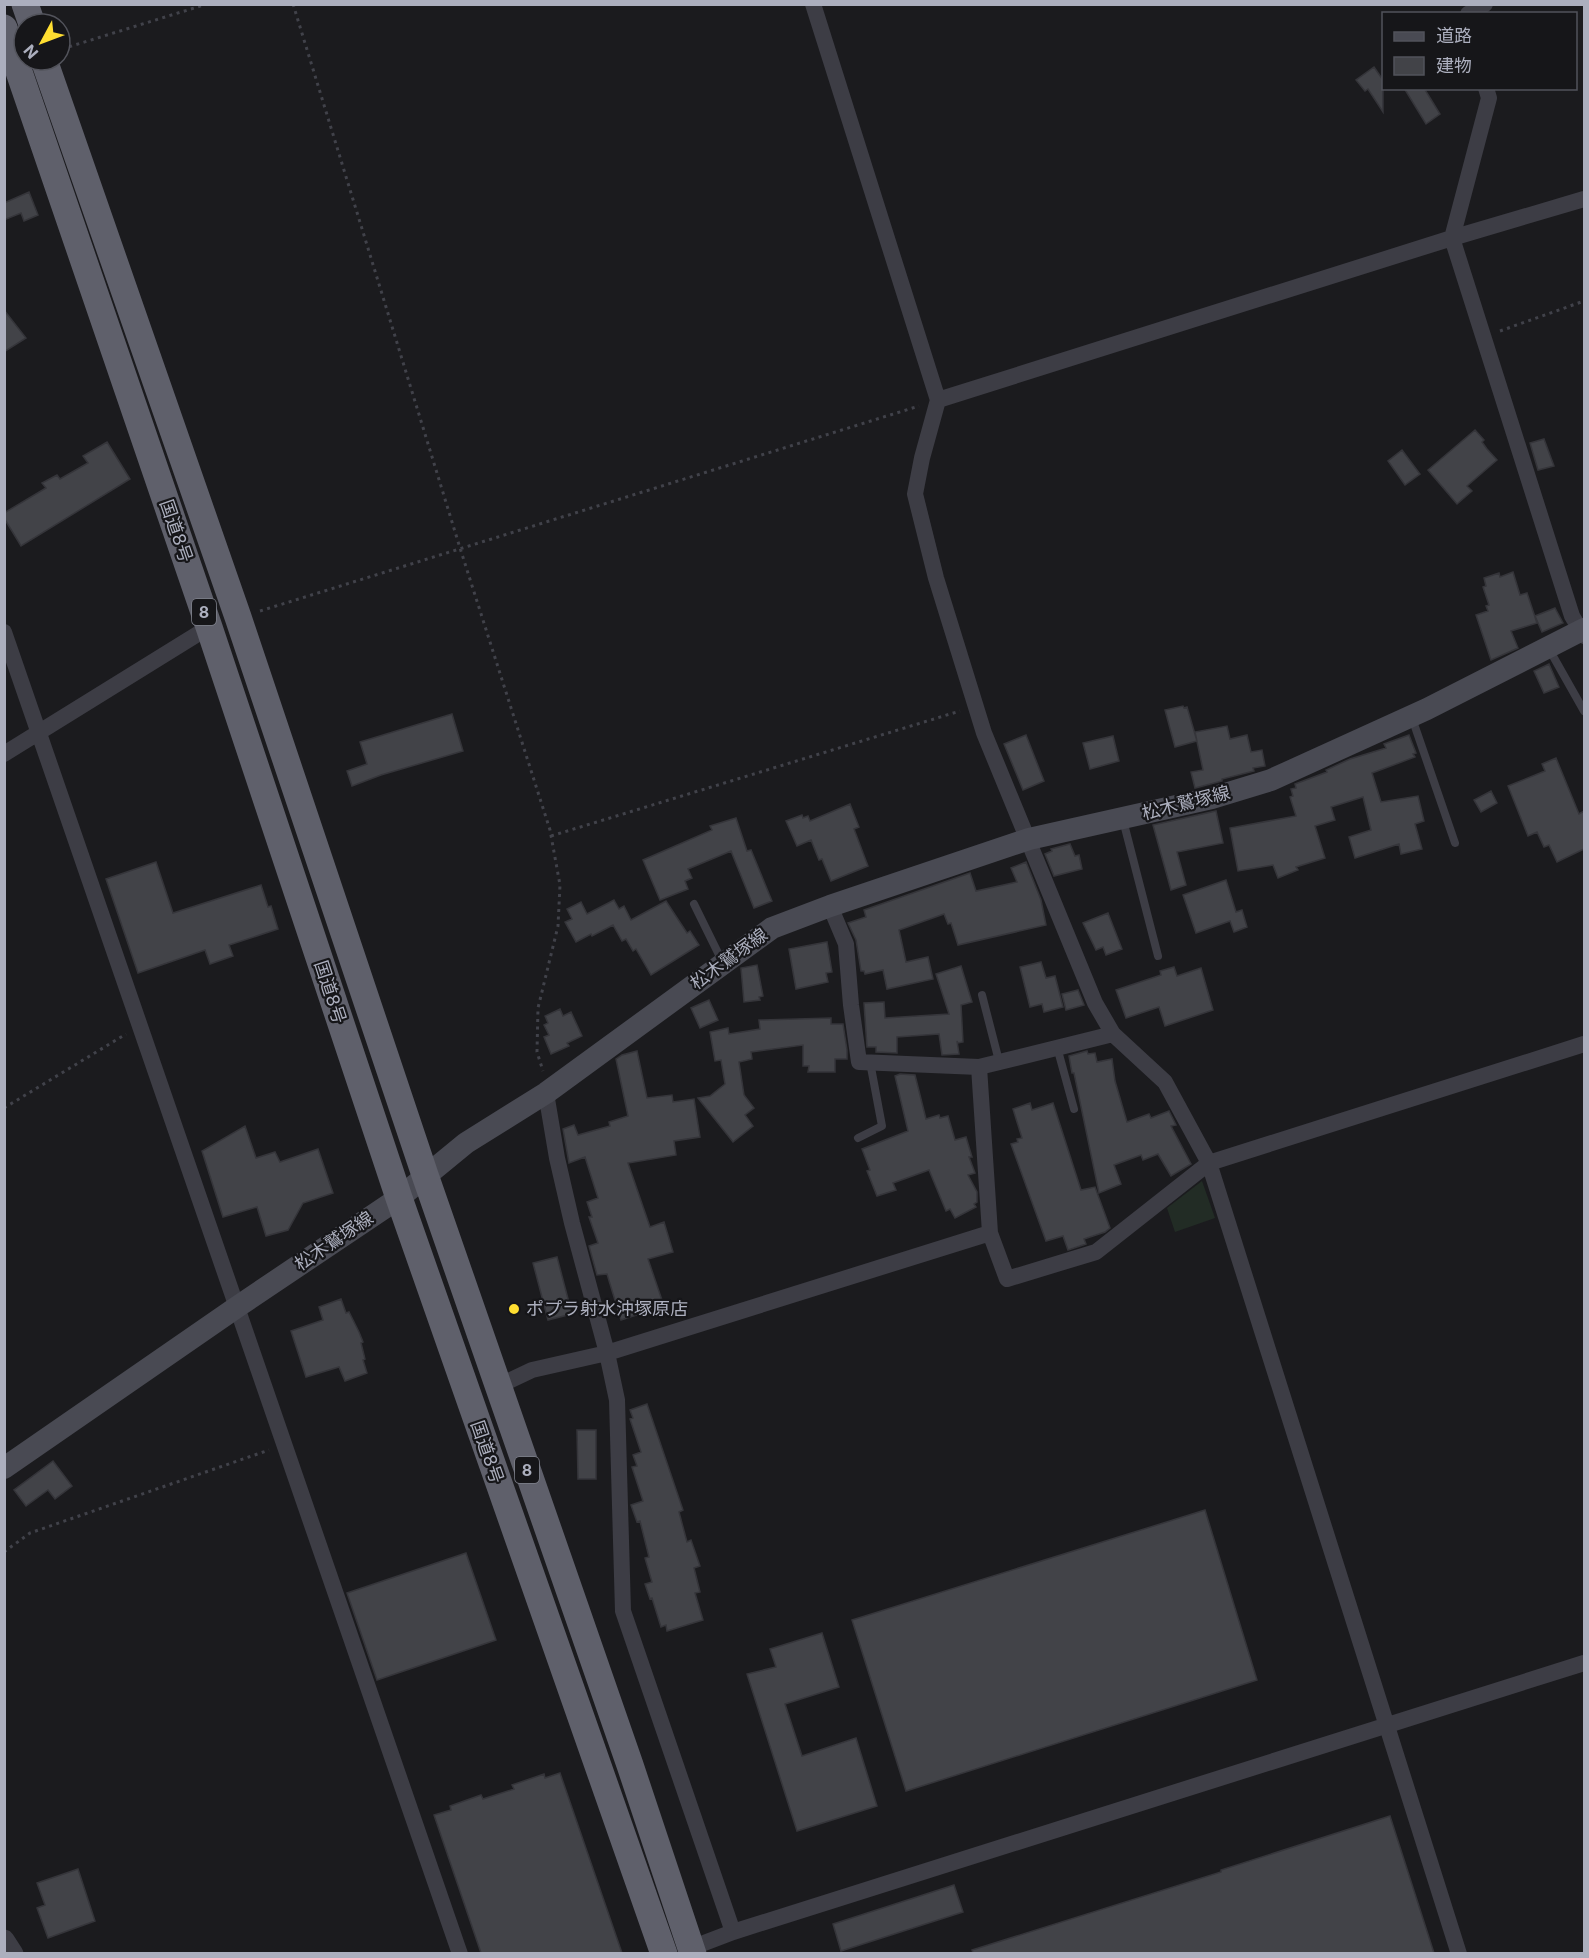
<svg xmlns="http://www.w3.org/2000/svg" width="1589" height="1958" font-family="Inter,'Noto Sans JP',sans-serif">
<rect width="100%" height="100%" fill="#1b1b1e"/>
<!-- green -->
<path fill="#222c25" d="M 1202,1181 L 1215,1218 L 1175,1232 L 1167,1208 Z"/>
<!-- building -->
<path fill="#424348" stroke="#35353a" stroke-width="1.5" d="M 1374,67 L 1383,80 L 1383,112 L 1368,89 L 1365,91 L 1356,80 Z
M 1404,88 L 1424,88 L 1440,114 L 1426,124 Z
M 29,192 L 38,215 L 24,221 L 21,213 L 4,220 L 4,203 Z
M 4,310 L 26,338 L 4,352 Z
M 1475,430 L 1484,440 L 1482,442 L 1487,449 L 1497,460 L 1467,486 L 1472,491 L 1457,504 L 1428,470 Z
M 1544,439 L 1554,466 L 1538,470 L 1530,443 Z
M 107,442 L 130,479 L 21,546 L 4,518 L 4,513 L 46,488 L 42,483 L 57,475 L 60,479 L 88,463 L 83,456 Z
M 1402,450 L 1420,474 L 1405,485 L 1388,461 Z
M 1513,572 L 1520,595 L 1527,593 L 1537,623 L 1511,631 L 1518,648 L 1491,660 L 1476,615 L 1488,611 L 1486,606 L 1489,605 L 1483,587 L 1486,586 L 1484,578 L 1499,573 L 1500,577 Z
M 1555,608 L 1563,623 L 1542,632 L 1535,616 Z
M 1549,664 L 1559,687 L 1544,693 L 1534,671 Z
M 1183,706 L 1184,708 L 1187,707 L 1197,741 L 1175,747 L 1165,710 Z
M 452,714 L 463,751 L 381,775 L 352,786 L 347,771 L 367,764 L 360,742 Z
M 1227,726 L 1230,739 L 1247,735 L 1251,752 L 1262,750 L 1265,766 L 1253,768 L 1254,771 L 1222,779 L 1222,781 L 1195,788 L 1191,772 L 1203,770 L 1195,732 Z
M 1026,735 L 1044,781 L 1023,790 L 1004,744 Z
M 1409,735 L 1416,753 L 1413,754 L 1415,757 L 1372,773 L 1381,802 L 1418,796 L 1424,821 L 1415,824 L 1422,849 L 1401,854 L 1399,844 L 1355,858 L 1349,837 L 1371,830 L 1363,797 L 1331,807 L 1335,820 L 1315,826 L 1325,858 L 1296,867 L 1298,870 L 1278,878 L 1273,865 L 1238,871 L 1230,828 L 1296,816 L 1290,797 L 1293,796 L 1291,789 L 1296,788 L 1295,784 L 1327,772 L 1326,770 L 1350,759 L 1386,748 L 1384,744 Z
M 1113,736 L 1119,761 L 1090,769 L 1083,743 Z
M 1556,758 L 1579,814 L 1584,811 L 1584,849 L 1557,862 L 1549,845 L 1544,847 L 1537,832 L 1528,836 L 1508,786 L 1545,771 L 1542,764 Z
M 1491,791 L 1497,803 L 1481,812 L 1474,800 Z
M 850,804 L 859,827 L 854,829 L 868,866 L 831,881 L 822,859 L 819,860 L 811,840 L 797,846 L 786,821 L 802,815 L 803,818 L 808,816 L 810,821 Z
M 1216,811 L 1223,843 L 1177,852 L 1186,885 L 1171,890 L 1153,825 Z
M 736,818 L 747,851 L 751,850 L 772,901 L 754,908 L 731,851 L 688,869 L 692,878 L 685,881 L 688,889 L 660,900 L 643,860 L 712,830 L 710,826 Z
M 1070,844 L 1075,856 L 1079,855 L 1082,869 L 1054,876 L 1045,854 L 1052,851 L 1051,849 Z
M 156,862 L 173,913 L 261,885 L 268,907 L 271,906 L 278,929 L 229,945 L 233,956 L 210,964 L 205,950 L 138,973 L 106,879 Z
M 1026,862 L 1041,900 L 1046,925 L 958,945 L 951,923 L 948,924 L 944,914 L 899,930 L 906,962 L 928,957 L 933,979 L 887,989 L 883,970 L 865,974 L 864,971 L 861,971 L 856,940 L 848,923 L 866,917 L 864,910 L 970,873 L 976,891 L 1017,882 L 1011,868 Z
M 1226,880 L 1236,912 L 1242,910 L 1247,927 L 1234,932 L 1230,921 L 1196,933 L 1183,895 Z
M 614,900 L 619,909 L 624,906 L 631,920 L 666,901 L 687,933 L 690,931 L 699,945 L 651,975 L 636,949 L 633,951 L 626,939 L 622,941 L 613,925 L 592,936 L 591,934 L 576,942 L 565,922 L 572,919 L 567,909 L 581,902 L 587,914 Z
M 1108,913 L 1122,949 L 1106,955 L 1103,947 L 1096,950 L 1083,923 Z
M 827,942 L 832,972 L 826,973 L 828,982 L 796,989 L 789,949 Z
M 1041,962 L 1046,978 L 1055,976 L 1063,1007 L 1044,1012 L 1042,1004 L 1030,1007 L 1020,967 Z
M 757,965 L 763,996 L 759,997 L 760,1000 L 744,1002 L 741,968 Z
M 961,966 L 972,1002 L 961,1005 L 963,1042 L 958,1043 L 957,1041 L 959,1054 L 942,1055 L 939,1034 L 897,1037 L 897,1053 L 876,1052 L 876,1047 L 867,1047 L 864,1003 L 884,1002 L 885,1018 L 949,1014 L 936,974 Z
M 1174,967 L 1177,976 L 1201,968 L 1213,1010 L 1165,1026 L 1159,1007 L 1126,1018 L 1116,990 L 1161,975 L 1160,971 Z
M 1078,990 L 1084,1005 L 1066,1010 L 1062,994 Z
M 709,1000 L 718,1020 L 700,1028 L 691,1008 Z
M 560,1009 L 563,1016 L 571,1012 L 582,1036 L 567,1043 L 569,1046 L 551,1054 L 544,1037 L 549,1035 L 544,1025 L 548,1023 L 545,1016 Z
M 831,1018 L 831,1024 L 843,1024 L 847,1050 L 847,1059 L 835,1059 L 835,1072 L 808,1072 L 809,1066 L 803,1066 L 803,1045 L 751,1052 L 752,1059 L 739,1062 L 744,1095 L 754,1108 L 745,1115 L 753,1126 L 733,1142 L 698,1098 L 710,1096 L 725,1084 L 721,1060 L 715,1061 L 710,1032 L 728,1028 L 729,1034 L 760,1029 L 759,1020 Z
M 637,1051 L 647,1098 L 672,1095 L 673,1102 L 694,1099 L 700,1137 L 674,1141 L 676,1155 L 628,1163 L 650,1227 L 664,1222 L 673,1252 L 648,1259 L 664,1306 L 621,1320 L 607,1274 L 597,1275 L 589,1246 L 598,1243 L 589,1217 L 592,1217 L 587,1202 L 598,1198 L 585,1157 L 569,1163 L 563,1129 L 574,1125 L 578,1135 L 610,1126 L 609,1122 L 628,1116 L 616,1059 L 622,1055 Z
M 1087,1051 L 1088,1054 L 1095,1053 L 1097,1062 L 1112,1059 L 1115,1081 L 1127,1122 L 1149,1114 L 1151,1118 L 1169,1111 L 1176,1125 L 1171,1126 L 1191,1164 L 1171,1176 L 1158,1154 L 1143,1160 L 1141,1155 L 1114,1165 L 1121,1184 L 1099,1193 L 1074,1073 L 1072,1073 L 1069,1056 Z
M 900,1074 L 915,1075 L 926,1119 L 939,1115 L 940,1118 L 948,1116 L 955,1140 L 966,1137 L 972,1157 L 969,1157 L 975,1173 L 968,1175 L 977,1192 L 977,1202 L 974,1204 L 976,1207 L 955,1218 L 950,1209 L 946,1211 L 929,1170 L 893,1183 L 896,1190 L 877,1196 L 867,1171 L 870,1170 L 862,1149 L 908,1131 L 895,1076 Z
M 1030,1103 L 1032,1110 L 1053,1103 L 1081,1190 L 1095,1187 L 1110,1228 L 1105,1232 L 1084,1239 L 1086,1244 L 1068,1250 L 1063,1236 L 1046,1241 L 1011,1144 L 1018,1142 L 1017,1139 L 1022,1138 L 1013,1109 Z
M 245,1126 L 256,1158 L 275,1152 L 280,1162 L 318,1149 L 333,1193 L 303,1203 L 288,1230 L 266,1236 L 257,1207 L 223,1217 L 202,1151 Z
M 557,1257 L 572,1314 L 548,1320 L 533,1263 Z
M 341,1299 L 346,1313 L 349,1312 L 359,1332 L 363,1342 L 361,1343 L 365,1359 L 363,1360 L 367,1373 L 345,1381 L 339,1367 L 306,1377 L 291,1331 L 323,1320 L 319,1307 Z
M 647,1404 L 683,1510 L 679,1512 L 687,1542 L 691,1540 L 700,1566 L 694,1568 L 700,1592 L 695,1593 L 703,1620 L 667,1631 L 666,1625 L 661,1627 L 652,1598 L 650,1599 L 645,1584 L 652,1582 L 645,1558 L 649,1557 L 640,1521 L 637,1522 L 631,1505 L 643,1501 L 632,1467 L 637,1466 L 633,1455 L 641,1452 L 630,1419 L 633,1418 L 630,1410 Z
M 577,1430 L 596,1430 L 596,1479 L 578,1479 Z
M 53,1461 L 72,1486 L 55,1499 L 48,1490 L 26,1506 L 14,1490 Z
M 1205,1510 L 1257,1680 L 906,1791 L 852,1620 Z
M 466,1553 L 496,1640 L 377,1680 L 347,1593 Z
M 822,1633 L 839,1687 L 785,1704 L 802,1756 L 856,1738 L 877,1806 L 797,1831 L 747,1674 L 776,1667 L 770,1649 Z
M 560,1773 L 622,1953 L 481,1953 L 434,1815 L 451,1810 L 450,1806 L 481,1795 L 483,1799 L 514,1789 L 512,1785 L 544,1774 L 545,1778 Z
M 1390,1816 L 1434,1953 L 973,1953 L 972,1950 L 1221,1872 L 1221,1870 Z
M 78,1869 L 95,1921 L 48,1938 L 37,1908 L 45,1905 L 37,1883 Z
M 954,1885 L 963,1912 L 841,1951 L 833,1924 Z"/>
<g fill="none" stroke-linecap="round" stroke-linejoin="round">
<!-- path -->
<path stroke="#41424a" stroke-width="3" stroke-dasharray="3 4.5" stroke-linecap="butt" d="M 293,4 L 460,548 L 550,830 L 560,885 L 558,926 L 538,1008 L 537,1052 L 543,1071
M 62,49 L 207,4
M 1500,331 L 1584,301
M 260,611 L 919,406
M 551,836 L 960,711
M 4,1108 L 126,1034
M 4,1552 L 30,1533 L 269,1450"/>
<!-- service -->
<path stroke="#3d3d45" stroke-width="8" d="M 1549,649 L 1584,711
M 1412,718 L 1455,843
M 1123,820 L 1158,956
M 694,904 L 723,963
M 982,995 L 999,1061
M 1057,1047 L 1074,1109
M 858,1138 L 882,1126 L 870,1062"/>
<!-- minor -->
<path stroke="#3d3d45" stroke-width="16" d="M 813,4 L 938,400 L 922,458 L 915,494 L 936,578 L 984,733 L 1095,1003 L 1113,1034 L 1165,1082 L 1209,1163 L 1459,1954
M 1468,14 L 1485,4
M 1486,88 L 1489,98 L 1452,238 L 1572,616 L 1584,636
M 938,400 L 1452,238 L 1584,199
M 4,632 L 460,1954
M 4,754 L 209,627
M 830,906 L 846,944 L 851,1005 L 859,1062 L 979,1067 L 1113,1034
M 979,1067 L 990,1233 L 1007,1279 L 1096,1252 L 1209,1163 L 1584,1044
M 546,1093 L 557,1158 L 572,1223 L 607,1353 L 617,1400 L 623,1611 L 733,1932
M 498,1386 L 532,1370 L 607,1353 L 990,1233
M 691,1948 L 733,1932 L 1584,1663"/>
<!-- tertiary -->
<path stroke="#3d3d45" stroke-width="21" d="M 4,1940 L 13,1954"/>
<!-- secondary -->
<path stroke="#494a53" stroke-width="22" d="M 4,1468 L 237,1307 L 399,1198 L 466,1143 L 546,1093 L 772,928 L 830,906 L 1029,839 L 1212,798 L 1271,780 L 1427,709 L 1584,629"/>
<!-- trunk -->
<path stroke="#5f606b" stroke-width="27" d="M 25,4 L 32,24
M 4,28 L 209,627 L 399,1198 L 664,1954
M 44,60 L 238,617 L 425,1175 L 630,1765 L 693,1954"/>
</g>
<!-- markers -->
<circle fill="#ffde31" stroke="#161619" stroke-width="2" cx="514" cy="1309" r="6"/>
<g text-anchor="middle" stroke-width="4.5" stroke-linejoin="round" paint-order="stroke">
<!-- shield labels -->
<g fill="#161619" stroke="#7f818c" stroke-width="1.5">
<rect x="192" y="599" width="24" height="26" rx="4.5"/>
<rect x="515" y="1457" width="24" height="26" rx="4.5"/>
</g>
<g font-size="16" font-weight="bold" fill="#acafbe">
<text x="204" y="618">8</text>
<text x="527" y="1476">8</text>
</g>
<!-- street labels -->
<g font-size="18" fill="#acafbe" stroke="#161619">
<text transform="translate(176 531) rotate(71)" y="6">国道8号</text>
<text transform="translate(1186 803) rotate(-14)" y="6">松木鷲塚線</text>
<text transform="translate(729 959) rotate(-36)" y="6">松木鷲塚線</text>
<text transform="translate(330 992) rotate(72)" y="6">国道8号</text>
<text transform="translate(334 1241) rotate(-34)" y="6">松木鷲塚線</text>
<text transform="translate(487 1452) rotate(71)" y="6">国道8号</text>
</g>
<!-- poi labels -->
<g font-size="18" fill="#acafbe" stroke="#161619" text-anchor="start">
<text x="526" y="1315">ポプラ射水沖塚原店</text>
</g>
</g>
<!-- border -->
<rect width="1589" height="1958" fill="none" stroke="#acafbe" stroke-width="12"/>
<!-- legend -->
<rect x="1382" y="12" width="195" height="78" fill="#161619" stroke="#52535b" stroke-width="1.5"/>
<rect x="1394" y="32" width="30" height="9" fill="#494a53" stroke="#52535b" stroke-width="1.5"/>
<text x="1436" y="42" font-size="18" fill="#acafbe">道路</text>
<rect x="1394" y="57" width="30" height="18" fill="#424348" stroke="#52535b" stroke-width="1.5"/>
<text x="1436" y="72" font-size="18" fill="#acafbe">建物</text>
<!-- north arrow -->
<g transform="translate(42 42) rotate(229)"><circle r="28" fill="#161619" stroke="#52535b" stroke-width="1.5"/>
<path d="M0-4.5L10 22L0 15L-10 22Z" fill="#ffde31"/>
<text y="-9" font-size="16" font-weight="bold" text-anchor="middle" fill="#acafbe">N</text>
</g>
</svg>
